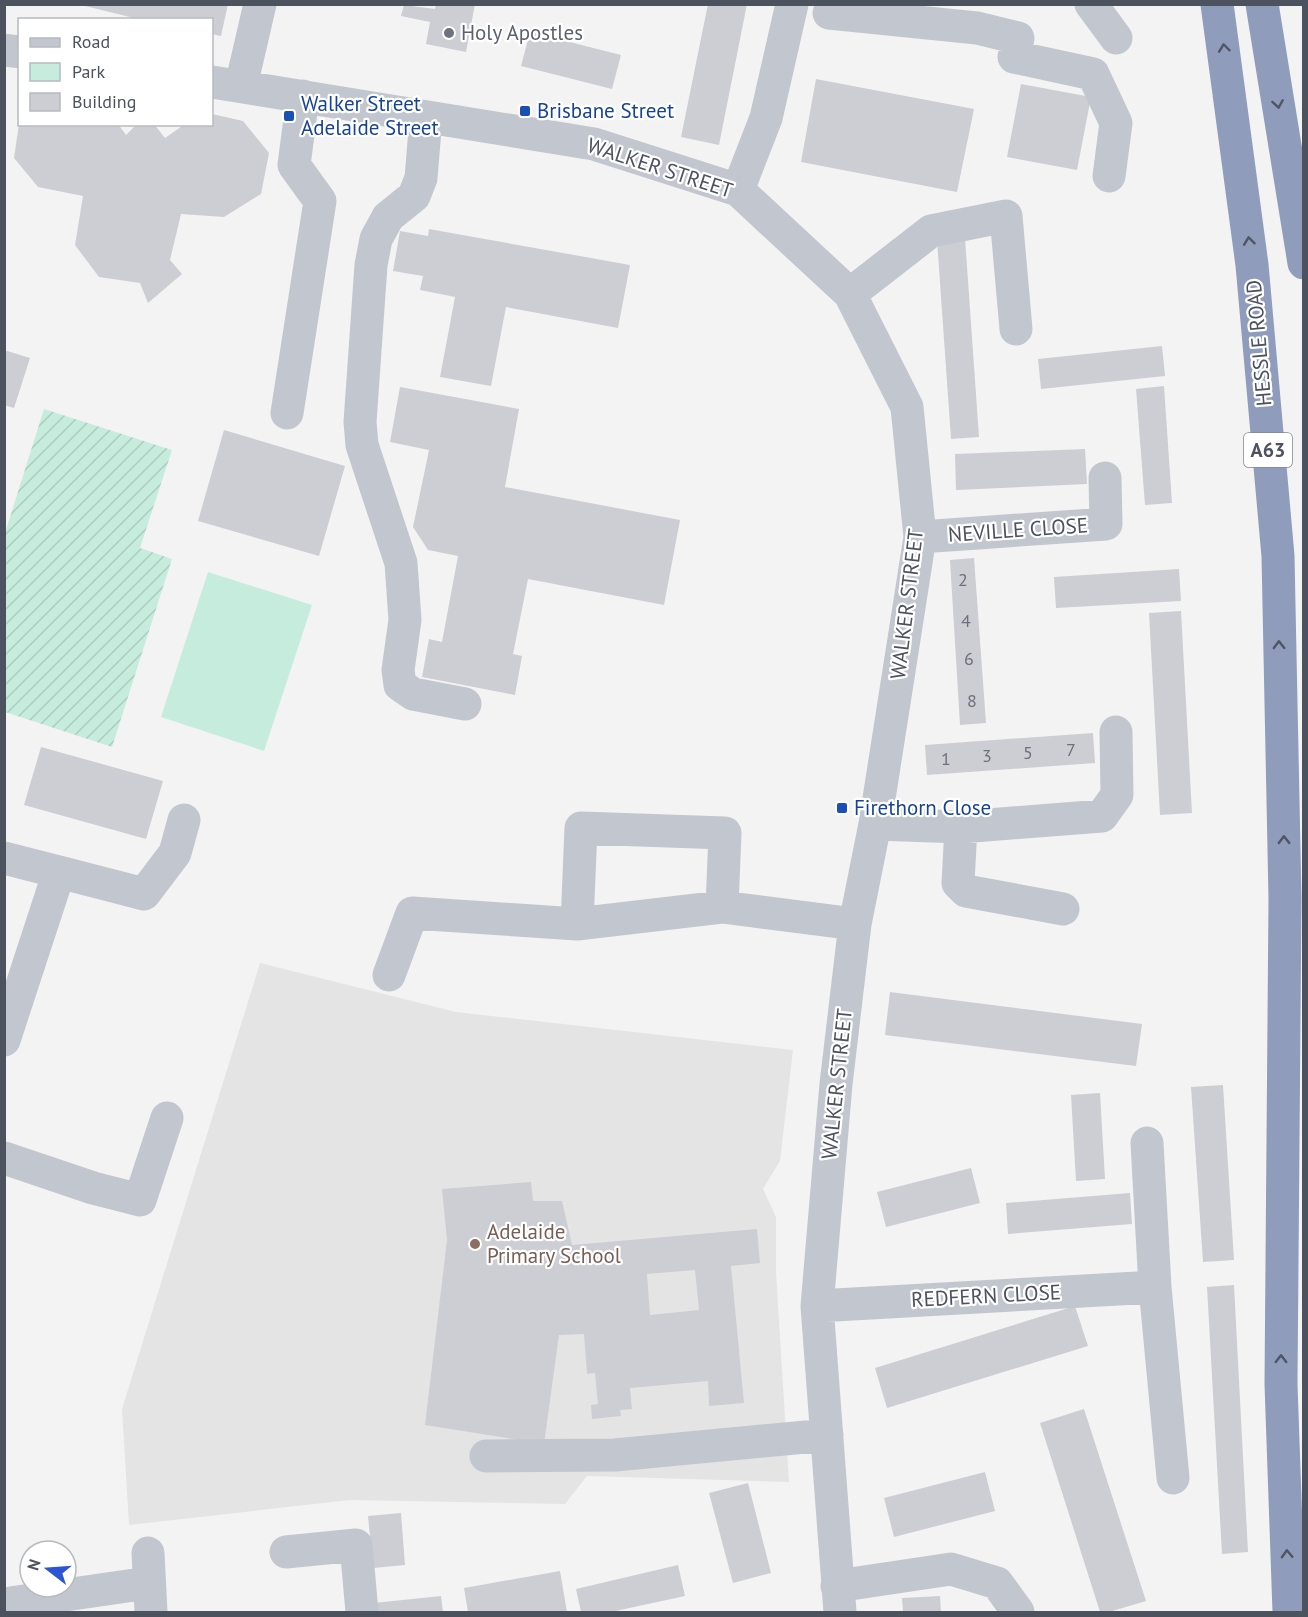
<svg xmlns="http://www.w3.org/2000/svg" width="1308" height="1617" font-family="'PT Sans',sans-serif">
<defs>
<pattern id="garden-furrows" width="10" height="10" patternUnits="userSpaceOnUse" patternTransform="scale(1.5)"><rect width="10" height="10" fill="#c6ecdd"/><path d="M-1 1l2-2M0 10L10 0M9 11l2-2" fill="none" stroke="#acccc0"/></pattern>
</defs>
<rect width="100%" height="100%" fill="#f4f3f3"/>
<!-- education -->
<path fill="#e5e4e4" d="M 260,963 L 456,1012 L 793,1050 L 780,1161 L 763,1189 L 776,1217 L 776,1272 L 789,1482 L 587,1476 L 565,1504 L 350,1500 L 129,1525 L 122,1409 Z"/>
<!-- park -->
<path fill="#c6ecdd" d="M 208,572 L 312,605 L 264,751 L 161,717 Z"/>
<!-- garden -->
<path fill="url(#garden-furrows)" d="M 44,409 L 172,450 L 140,548 L 172,559 L 112,747 L 5,712 L 5,533 Z"/>
<!-- building -->
<path fill="#cdced4" fill-rule="evenodd" d="M 77,4 L 228,4 L 221,36 L 212,34 L 212,20 L 142,20 Z
M 436,4 L 475,4 L 466,52 L 426,44 L 430,22 L 401,16 L 404,5 L 435,9 Z
M 708,4 L 747,4 L 719,145 L 681,137 Z
M 530,32 L 621,55 L 612,89 L 521,66 Z
M 816,79 L 974,109 L 957,192 L 801,162 Z
M 1021,84 L 1091,97 L 1077,170 L 1007,157 Z
M 212,114 L 243,121 L 269,153 L 261,194 L 224,217 L 181,214 L 170,260 L 182,274 L 148,303 L 140,283 L 99,277 L 75,245 L 83,196 L 38,187 L 14,158 L 19,124 L 118,124 L 126,135 L 137,124 L 154,124 L 165,138 L 185,124 L 212,124 Z
M 429,229 L 630,265 L 618,328 L 506,307 L 491,386 L 440,377 L 455,297 L 420,290 L 423,276 L 393,271 L 400,231 L 428,236 Z
M 965,238 L 979,437 L 951,439 L 937,240 Z
M 1162,346 L 1165,376 L 1041,389 L 1038,359 Z
M 4,350 L 30,358 L 14,408 L 4,405 Z
M 1164,386 L 1172,503 L 1145,505 L 1136,389 Z
M 400,387 L 519,409 L 505,487 L 680,520 L 664,605 L 528,579 L 513,654 L 522,656 L 515,695 L 422,677 L 429,639 L 442,642 L 458,556 L 428,550 L 413,527 L 429,450 L 390,442 Z
M 224,430 L 345,466 L 319,556 L 198,521 Z
M 1085,449 L 1087,484 L 956,490 L 955,454 Z
M 974,558 L 986,723 L 960,725 L 950,560 Z
M 1179,569 L 1181,601 L 1056,608 L 1054,577 Z
M 1181,611 L 1192,813 L 1160,815 L 1149,613 Z
M 1093,733 L 1095,763 L 927,775 L 925,745 Z
M 41,747 L 163,781 L 146,839 L 24,805 Z
M 890,992 L 1142,1024 L 1136,1066 L 885,1035 Z
M 1223,1085 L 1234,1260 L 1203,1262 L 1191,1087 Z
M 1100,1093 L 1105,1179 L 1076,1181 L 1071,1095 Z
M 971,1168 L 980,1203 L 886,1227 L 877,1192 Z
M 531,1182 L 533,1201 L 562,1201 L 572,1245 L 757,1229 L 760,1263 L 731,1266 L 744,1403 L 709,1406 L 708,1381 L 630,1388 L 632,1409 L 620,1410 L 621,1416 L 592,1419 L 591,1405 L 598,1404 L 595,1373 L 587,1374 L 584,1334 L 559,1335 L 544,1444 L 425,1425 L 447,1240 L 442,1189 ZM 695,1270 L 699,1310 L 650,1315 L 647,1274 Z
M 1130,1193 L 1132,1224 L 1008,1234 L 1006,1203 Z
M 1234,1285 L 1248,1552 L 1222,1554 L 1207,1287 Z
M 1075,1306 L 1088,1346 L 887,1408 L 875,1368 Z
M 1084,1409 L 1146,1601 L 1109,1612 L 1100,1612 L 1040,1423 Z
M 985,1472 L 995,1511 L 894,1537 L 884,1498 Z
M 748,1483 L 771,1573 L 733,1583 L 709,1493 Z
M 401,1513 L 405,1565 L 373,1568 L 368,1516 Z
M 678,1565 L 685,1596 L 611,1612 L 581,1612 L 576,1589 Z
M 560,1571 L 567,1612 L 468,1612 L 464,1588 Z
M 441,1596 L 443,1612 L 375,1612 L 374,1603 Z
M 940,1596 L 941,1612 L 903,1612 L 902,1598 Z"/>
<g fill="none" stroke-linecap="round" stroke-linejoin="round">
<!-- minor -->
<path stroke="#c2c7cf" stroke-width="33" d="M 1091,4 L 1116,38
M 829,13 L 977,28 L 1018,38 L 1014,57 L 1093,74 L 1116,123 L 1109,176
M 4,50 L 20,52
M 212,82 L 594,144 L 738,190 L 850,294 L 907,407 L 920,537 L 875,824 L 855,924 L 836,1084 L 817,1306 L 840,1612
M 241,86 L 260,4
M 426,117 L 421,178 L 414,196 L 388,217 L 376,239 L 371,265 L 360,422 L 362,445 L 401,563 L 405,620 L 398,670 L 400,685 L 413,694 L 465,704
M 738,190 L 766,118 L 792,4
M 850,294 L 931,231 L 1006,216 L 1016,329
M 287,413 L 320,201 L 294,165 L 303,96
M 920,537 L 1106,524 L 1105,478
M 875,824 L 961,827 L 1102,816 L 1117,795 L 1116,732
M 961,827 L 958,883 L 966,891 L 1063,909
M 4,858 L 59,872 L 4,1040
M 59,872 L 144,894 L 175,853 L 184,820
M 577,924 L 581,828 L 725,833 L 722,907
M 389,975 L 412,913 L 577,924 L 722,907 L 855,924
M 1147,1143 L 1155,1287 L 1173,1478
M 4,1158 L 93,1188 L 140,1200 L 167,1118
M 817,1306 L 1155,1287
M 486,1456 L 615,1455 L 827,1435
M 286,1552 L 356,1545 L 362,1612
M 148,1553 L 151,1612
M 837,1586 L 951,1569 L 997,1583 L 1018,1612
M 10,1603 L 148,1583"/>
<!-- highway -->
<path stroke="#8f9cbc" stroke-width="33" d="M 1217,4 L 1252,265 L 1278,556 L 1285,898 L 1281,1384 L 1289,1612
M 1262,4 L 1304,263"/>
</g>
<!-- one-way arrows -->
<defs><path id="oneway-chevron" d="M-2-3.5L2.5 0L-2 3.5" fill="none" stroke-width="1.6" stroke-linecap="round" stroke-linejoin="round" transform="scale(1.5)"/></defs>
<g stroke="#4f5663">
<use href="#oneway-chevron" transform="translate(1224 48) rotate(-97)"/>
<use href="#oneway-chevron" transform="translate(1278 104) rotate(81)"/>
<use href="#oneway-chevron" transform="translate(1249 241) rotate(-97)"/>
<use href="#oneway-chevron" transform="translate(1279 645) rotate(-91)"/>
<use href="#oneway-chevron" transform="translate(1284 840) rotate(-91)"/>
<use href="#oneway-chevron" transform="translate(1281 1359) rotate(-90)"/>
<use href="#oneway-chevron" transform="translate(1287 1554) rotate(-92)"/>
</g>
<!-- markers -->
<circle fill="#6b7280" stroke="#fff" stroke-width="2" cx="449" cy="33" r="6"/>
<g fill="#1a4fb4" stroke="#fff" stroke-width="2">
<rect x="519" y="105" width="12" height="12" rx="3"/>
<rect x="283" y="110" width="12" height="12" rx="3"/>
<rect x="836" y="802" width="12" height="12" rx="3"/>
</g>
<circle fill="#8d6e63" stroke="#fff" stroke-width="2" cx="475" cy="1244" r="6"/>
<g text-anchor="middle" stroke-width="4.5" stroke-linejoin="round" paint-order="stroke">
<!-- number labels -->
<g font-size="18" fill="#6c717c">
<text x="963" y="586">2</text>
<text x="966" y="627">4</text>
<text x="969" y="665">6</text>
<text x="972" y="707">8</text>
<text x="1071" y="756">7</text>
<text x="1028" y="759">5</text>
<text x="987" y="762">3</text>
<text x="946" y="765">1</text>
</g>
<!-- shield labels -->
<rect fill="#fff" stroke="#82868e" stroke-width="1.5" x="1244" y="433" width="48" height="34" rx="4.5"/>
<g font-size="20" font-weight="bold" fill="#4c525e">
<text x="1268" y="457">A63</text>
</g>
<!-- worship labels -->
<g font-size="21" fill="#5b616d" stroke="#fff" text-anchor="start">
<text x="461" y="40">Holy Apostles</text>
</g>
<!-- transit labels -->
<g font-size="21" fill="#164399" stroke="#fff" text-anchor="start">
<text x="301" y="111">Walker Street<tspan x="301" dy="24">Adelaide Street</tspan></text>
<text x="537" y="118">Brisbane Street</text>
<text x="854" y="815">Firethorn Close</text>
</g>
<!-- street labels -->
<g font-size="21" fill="#4c525e" stroke="#fff">
<text transform="translate(660 168) rotate(18)" y="7">WALKER STREET</text>
<text transform="translate(1259 343) rotate(-95)" y="7">HESSLE ROAD</text>
<text transform="translate(1018 530) rotate(-4)" y="7">NEVILLE CLOSE</text>
<text transform="translate(907 604) rotate(-83)" y="7">WALKER STREET</text>
<text transform="translate(837 1084) rotate(-84)" y="7">WALKER STREET</text>
<text transform="translate(986 1296) rotate(-3)" y="7">REDFERN CLOSE</text>
</g>
<!-- education labels -->
<g font-size="21" fill="#785e54" stroke="#fff" text-anchor="start">
<text x="487" y="1239">Adelaide<tspan x="487" dy="24">Primary School</tspan></text>
</g>
</g>
<!-- border -->
<rect width="1308" height="1617" fill="none" stroke="#4c525e" stroke-width="12"/>
<!-- legend -->
<rect x="18" y="18" width="195" height="108" fill="#ffffff" stroke="#b7babf" stroke-width="1.5"/>
<rect x="30" y="38" width="30" height="9" fill="#c2c7cf" stroke="#b7babf" stroke-width="1.5"/>
<text x="72" y="48" font-size="18" fill="#4c525e">Road</text>
<rect x="30" y="63" width="30" height="18" fill="#c6ecdd" stroke="#b7babf" stroke-width="1.5"/>
<text x="72" y="78" font-size="18" fill="#4c525e">Park</text>
<rect x="30" y="93" width="30" height="18" fill="#cdced4" stroke="#b7babf" stroke-width="1.5"/>
<text x="72" y="108" font-size="18" fill="#4c525e">Building</text>
<!-- north arrow -->
<g transform="translate(48 1569) rotate(287)"><circle r="28" fill="#ffffff" stroke="#b7babf" stroke-width="1.5"/>
<path d="M0-4.5L10 22L0 15L-10 22Z" fill="#2c54d5"/>
<text y="-9" font-size="16" font-weight="bold" text-anchor="middle" fill="#4c525e">N</text>
</g>
</svg>
